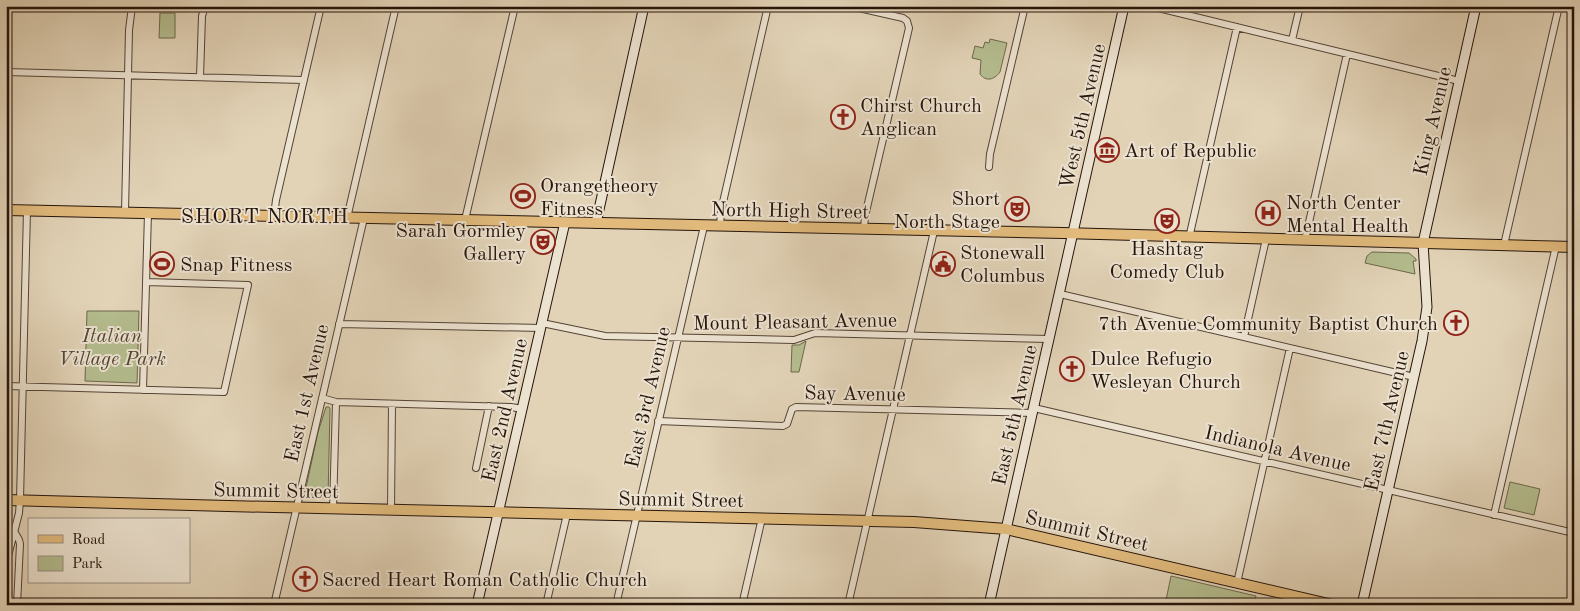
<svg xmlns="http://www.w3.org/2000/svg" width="1580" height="611" font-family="'Old Standard TT',serif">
<rect width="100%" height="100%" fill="#e2d3b7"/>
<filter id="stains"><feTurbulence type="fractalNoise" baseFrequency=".004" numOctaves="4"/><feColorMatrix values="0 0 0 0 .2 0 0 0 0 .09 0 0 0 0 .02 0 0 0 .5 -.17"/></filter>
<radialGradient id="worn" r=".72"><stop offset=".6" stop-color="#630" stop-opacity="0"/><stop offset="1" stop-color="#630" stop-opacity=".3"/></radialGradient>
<!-- green -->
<path fill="#b4bc8e" stroke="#6c684c" d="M 160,13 L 175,13 L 175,38 L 159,38 Z
M 990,39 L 1007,43 L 1000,72 C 994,80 986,82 980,74 L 981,60 L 972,58 L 975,46 L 983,48 L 985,42 L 989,43 Z
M 1372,252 L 1409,253 L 1416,259 L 1416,261 L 1413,261 L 1415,274 L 1365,263 L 1367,256 Z
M 87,311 L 139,311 L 137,383 L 85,381 Z
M 806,341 L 799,372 L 791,372 L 792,345 L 799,345 Z
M 326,407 L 329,407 L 330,409 L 328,498 L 304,497 L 318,432 Z
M 1510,482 L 1540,489 L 1534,515 L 1504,508 Z
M 1171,576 L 1256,596 L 1254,605 L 1165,605 Z"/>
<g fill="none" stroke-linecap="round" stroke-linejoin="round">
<defs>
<path id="street" d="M 850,6 L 903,18 L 907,21 L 909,28 L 865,216 L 864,229
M 1150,6 L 1459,81
M 1292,40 L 1300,6
M 6,72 L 304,80
M 200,77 L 202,16 L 205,6
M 989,167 L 990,154 L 1025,6
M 125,212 L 129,30 L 132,6
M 274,216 L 276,200 L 321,6
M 347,218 L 396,6
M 465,220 L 515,6
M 720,226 L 721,211 L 768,6
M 1189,238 L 1237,27
M 1305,240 L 1347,54
M 1504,245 L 1559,6
M 1060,294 L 1414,377
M 542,323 L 605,336 L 794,340 L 815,333 L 1049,339
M 339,324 L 541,328
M 1244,337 L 1266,239
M 6,386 L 224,392 L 248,285 L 146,282
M 143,390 L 148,213
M 322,398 L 336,402 L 511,407 L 523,409
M 1034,408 L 1574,533
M 658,421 L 783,426 L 787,424 L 792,409 L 796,407 L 1033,413
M 476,468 L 489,406
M 333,509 L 336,402
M 391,510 L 392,404
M 1494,515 L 1556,246
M 14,531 L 19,540 L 20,544 L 17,605
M 6,564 L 19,513 L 20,500 L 27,210
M 1237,583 L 1290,348
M 6,604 L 9,605
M 274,605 L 364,218
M 546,605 L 567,514
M 616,605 L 704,226
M 742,605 L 762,518
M 848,605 L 934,231"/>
<path id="secondary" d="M 596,223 L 644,6
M 477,605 L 565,222
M 989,605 L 1124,6
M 1362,605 L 1422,341 L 1427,307 L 1423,243 L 1476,6"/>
<path id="primary" d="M 6,210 L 1063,233 L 1574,247
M 6,500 L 228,506 L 914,522 L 1006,529 L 1333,605"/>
</defs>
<!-- street casing -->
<use href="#street" stroke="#544436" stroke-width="8"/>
<!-- secondary casing -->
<use href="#secondary" stroke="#25140b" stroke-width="11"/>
<!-- primary casing -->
<use href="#primary" stroke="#25140b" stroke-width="12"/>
<!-- street -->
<use href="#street" stroke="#ece2d0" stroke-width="6"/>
<!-- secondary -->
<use href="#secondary" stroke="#ece2d0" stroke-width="9"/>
<!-- primary -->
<use href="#primary" stroke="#e1ba7c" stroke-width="10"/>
</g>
<!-- icons -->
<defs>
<symbol id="church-ring" viewBox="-11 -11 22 22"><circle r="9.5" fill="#ece2d0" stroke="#8f2418" stroke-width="1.5"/><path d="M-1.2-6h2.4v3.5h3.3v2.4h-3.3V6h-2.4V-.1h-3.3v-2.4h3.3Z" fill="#8f2418"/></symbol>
<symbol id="museum-ring" viewBox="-11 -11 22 22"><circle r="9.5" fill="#ece2d0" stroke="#8f2418" stroke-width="1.5"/><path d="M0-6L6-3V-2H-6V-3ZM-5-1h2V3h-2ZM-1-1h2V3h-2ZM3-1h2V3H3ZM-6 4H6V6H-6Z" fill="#8f2418"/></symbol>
<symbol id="stadium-ring" viewBox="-11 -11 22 22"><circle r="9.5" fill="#ece2d0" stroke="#8f2418" stroke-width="1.5"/><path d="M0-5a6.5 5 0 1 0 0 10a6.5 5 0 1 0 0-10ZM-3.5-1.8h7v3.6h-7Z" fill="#8f2418"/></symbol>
<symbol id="theatre-ring" viewBox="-11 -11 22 22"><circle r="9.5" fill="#ece2d0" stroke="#8f2418" stroke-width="1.5"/><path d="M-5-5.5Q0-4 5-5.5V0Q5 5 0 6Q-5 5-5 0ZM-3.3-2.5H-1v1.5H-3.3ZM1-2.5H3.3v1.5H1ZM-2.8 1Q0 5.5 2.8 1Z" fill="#8f2418"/></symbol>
<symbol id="hospital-ring" viewBox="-11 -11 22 22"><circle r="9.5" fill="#ece2d0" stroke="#8f2418" stroke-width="1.5"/><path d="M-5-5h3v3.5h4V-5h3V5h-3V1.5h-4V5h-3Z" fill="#8f2418"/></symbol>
<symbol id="civic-ring" viewBox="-11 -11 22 22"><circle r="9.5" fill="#ece2d0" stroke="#8f2418" stroke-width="1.5"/><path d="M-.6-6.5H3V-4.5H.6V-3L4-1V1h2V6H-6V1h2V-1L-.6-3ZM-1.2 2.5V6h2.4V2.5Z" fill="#8f2418"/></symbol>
</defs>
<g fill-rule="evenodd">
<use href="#church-ring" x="829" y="103" width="28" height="28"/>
<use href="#museum-ring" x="1093" y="136" width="28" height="28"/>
<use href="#stadium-ring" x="509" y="182" width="28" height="28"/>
<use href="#theatre-ring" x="1003" y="195" width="28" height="28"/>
<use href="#hospital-ring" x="1254" y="199" width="28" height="28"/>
<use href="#theatre-ring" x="1153" y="207" width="28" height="28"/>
<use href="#theatre-ring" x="529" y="228" width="28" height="28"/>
<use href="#stadium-ring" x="148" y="250" width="28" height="28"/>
<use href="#civic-ring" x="929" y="250" width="28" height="28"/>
<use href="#church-ring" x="1442" y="309" width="28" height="28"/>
<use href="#church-ring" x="1058" y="355" width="28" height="28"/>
<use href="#church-ring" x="291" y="565" width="28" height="28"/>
</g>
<g text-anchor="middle" stroke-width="4" stroke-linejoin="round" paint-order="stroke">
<!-- poi labels -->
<g font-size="20" fill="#25140b" stroke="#ece2d0" text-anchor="start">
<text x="860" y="112">Chirst Church<tspan x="860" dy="23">Anglican</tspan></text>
<text x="1124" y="157">Art of Republic</text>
<text x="540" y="192">Orangetheory<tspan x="540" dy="23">Fitness</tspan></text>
<text x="1000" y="205" text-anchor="end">Short<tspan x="1000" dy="23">North Stage</tspan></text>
<text x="1286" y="209">North Center<tspan x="1286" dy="23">Mental Health</tspan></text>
<text x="526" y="237" text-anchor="end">Sarah Gormley<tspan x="526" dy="23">Gallery</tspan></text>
<text x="1167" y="255" text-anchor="middle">Hashtag<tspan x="1167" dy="23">Comedy Club</tspan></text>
<text x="960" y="259">Stonewall<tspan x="960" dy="23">Columbus</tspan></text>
<text x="180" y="271">Snap Fitness</text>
<text x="1438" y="330" text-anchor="end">7th Avenue Community Baptist Church</text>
<text x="1090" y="365">Dulce Refugio<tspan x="1090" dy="23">Wesleyan Church</tspan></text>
<text x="322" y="586">Sacred Heart Roman Catholic Church</text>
</g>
<!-- street labels -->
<g font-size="20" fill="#25140b" stroke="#ece2d0">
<text transform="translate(1082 116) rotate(-77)" y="7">West 5th Avenue</text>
<text transform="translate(1432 121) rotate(-77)" y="7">King Avenue</text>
<text transform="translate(790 210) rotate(1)" y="7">North High Street</text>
<text transform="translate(795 321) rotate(-1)" y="7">Mount Pleasant Avenue</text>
<text transform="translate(306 393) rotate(-77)" y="7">East 1st Avenue</text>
<text transform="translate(855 393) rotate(1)" y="7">Say Avenue</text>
<text transform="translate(647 397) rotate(-77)" y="7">East 3rd Avenue</text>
<text transform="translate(504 410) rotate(-77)" y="7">East 2nd Avenue</text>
<text transform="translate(1014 415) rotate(-77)" y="7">East 5th Avenue</text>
<text transform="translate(1386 421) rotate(-77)" y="7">East 7th Avenue</text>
<text transform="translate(1278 448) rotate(13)" y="7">Indianola Avenue</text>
<text transform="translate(276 490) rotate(1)" y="7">Summit Street</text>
<text transform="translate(681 499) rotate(1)" y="7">Summit Street</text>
<text transform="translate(1087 530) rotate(13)" y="7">Summit Street</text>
</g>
<!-- park labels -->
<g font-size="20" font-style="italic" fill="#504632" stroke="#ece2d0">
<text x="112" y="342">Italian<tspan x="112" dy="23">Village Park</tspan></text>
</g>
<!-- neighbourhood labels -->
<g font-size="21" letter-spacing="1" fill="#25140b" stroke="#ece2d0">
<text x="265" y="223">SHORT NORTH</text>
</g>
</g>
<!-- margin -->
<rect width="1580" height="611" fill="none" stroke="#e2d3b7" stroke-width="25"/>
<rect x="8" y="8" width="1565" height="596" fill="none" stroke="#25140b" stroke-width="2.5"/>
<rect x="12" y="12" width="1555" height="586" fill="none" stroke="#25140b"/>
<!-- legend -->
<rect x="28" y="518" width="162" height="65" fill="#ece2d0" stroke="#9c9081"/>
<rect x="38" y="535" width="25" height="8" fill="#e1ba7c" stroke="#9c9081"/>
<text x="72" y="544" font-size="15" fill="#25140b">Road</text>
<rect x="38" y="556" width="25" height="15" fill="#b4bc8e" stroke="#9c9081"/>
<text x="72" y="568" font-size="15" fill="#25140b">Park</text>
<rect width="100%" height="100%" filter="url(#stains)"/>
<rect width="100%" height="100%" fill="url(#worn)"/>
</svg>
